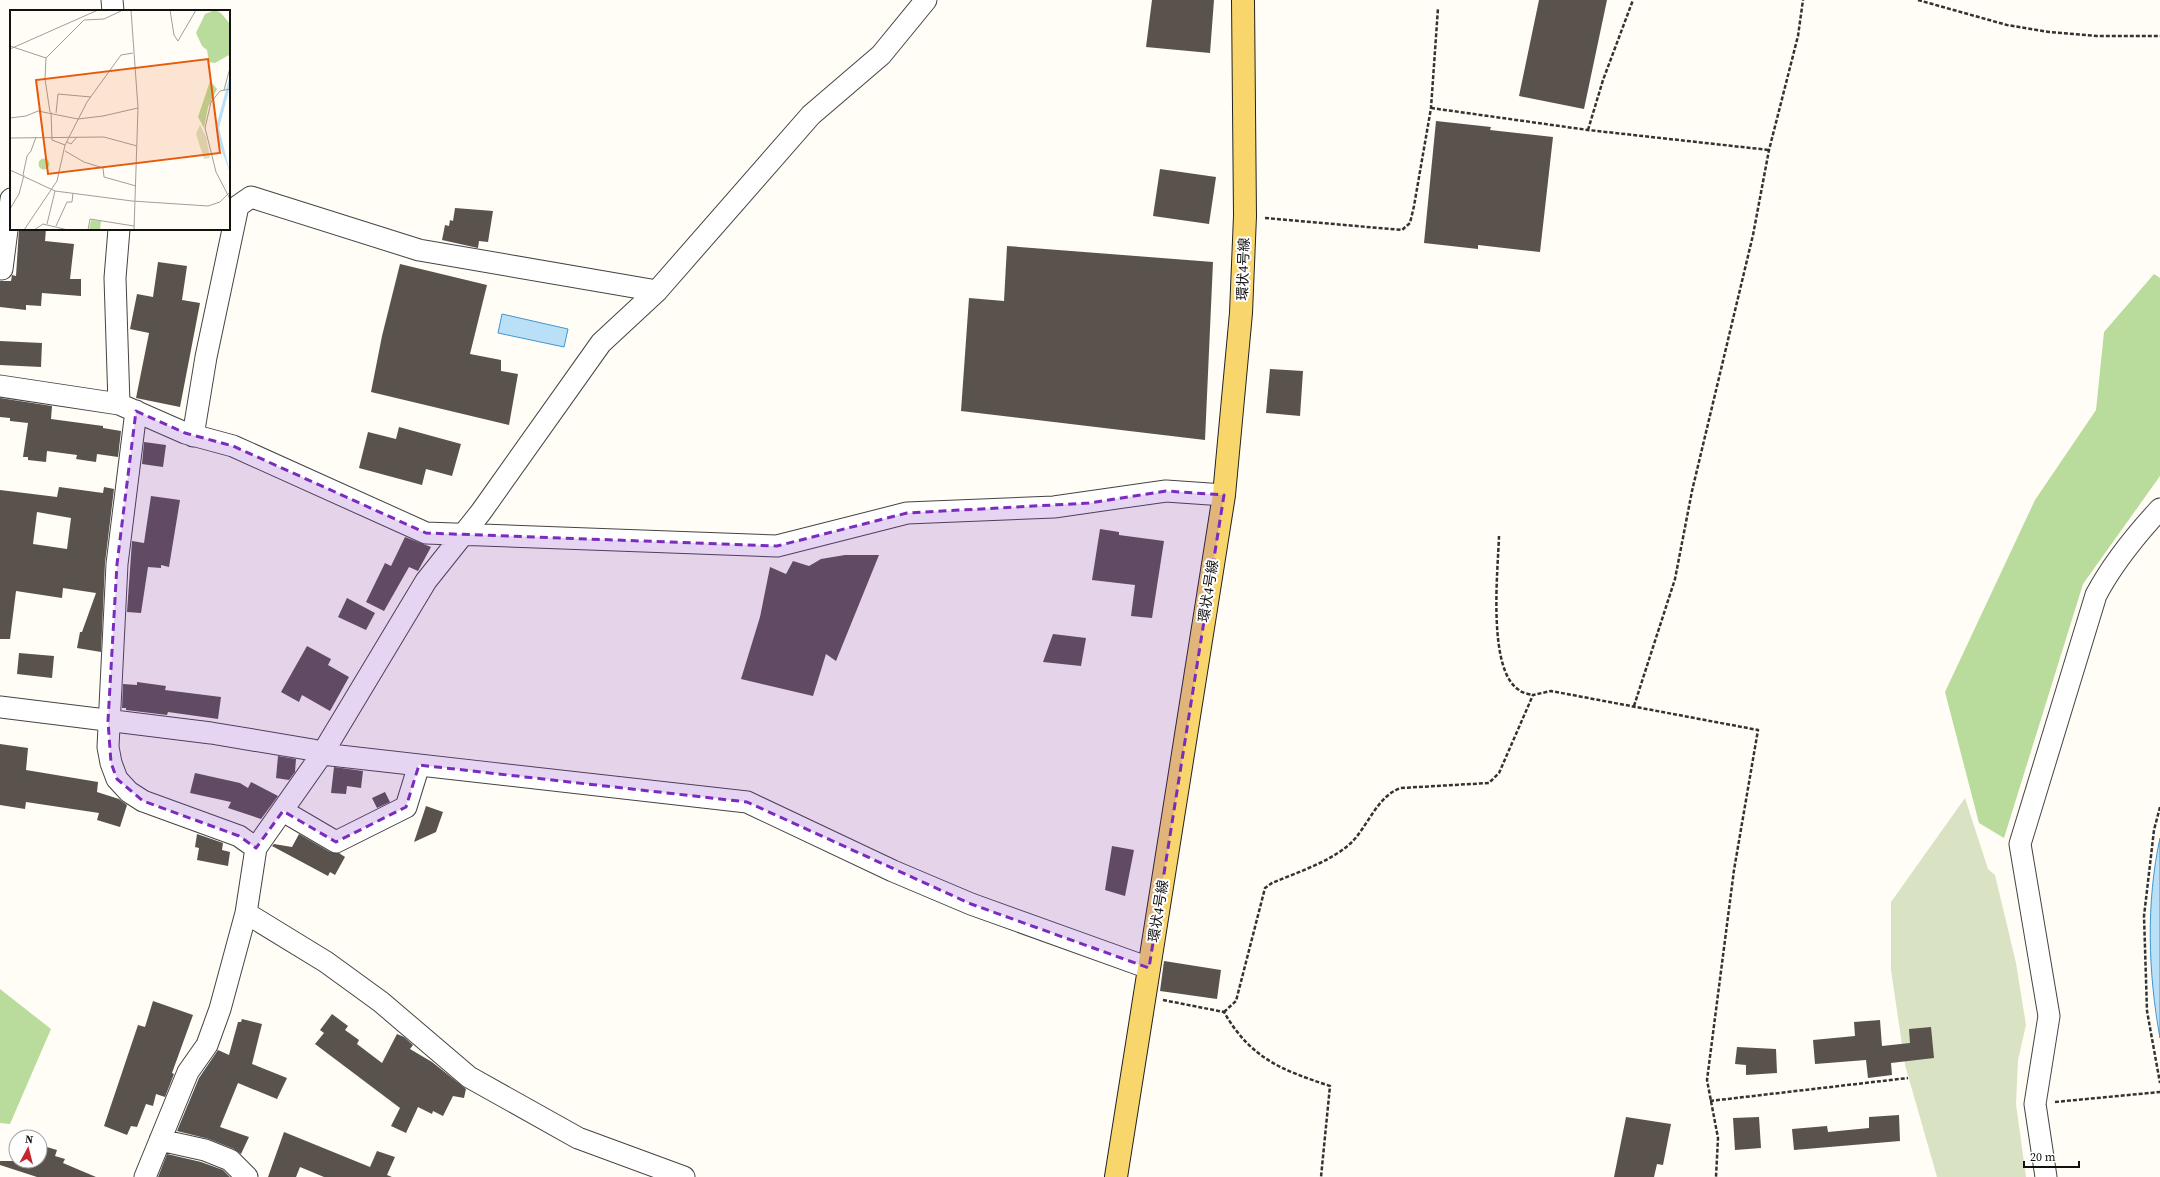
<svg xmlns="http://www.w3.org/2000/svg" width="2160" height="1177" font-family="'Source Serif 4','Noto Sans JP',serif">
<rect width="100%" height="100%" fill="#fffdf5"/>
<!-- forest -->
<path fill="#b9dc9c" d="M 2154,274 L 2160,278 L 2160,476 L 2083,584 L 2004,838 L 1979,823 L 1945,692 L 2035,500 L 2096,410 L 2104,332 Z
M 0,989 L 51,1029 L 10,1124 L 0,1123 Z"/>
<!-- cemetery -->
<path fill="#d9e3c4" d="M 1965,798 L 1988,869 L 1995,875 L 2016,963 L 2026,1025 L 2018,1060 L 2016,1104 L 2026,1177 L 1937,1177 L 1905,1065 L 1891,970 L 1891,902 Z"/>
<!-- water -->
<path fill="#b9e0f7" stroke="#3f96cf" d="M 502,314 L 568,329 L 564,347 L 498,333 Z
M 2160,838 L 2160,1038 C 2148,972 2146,903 2160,838 Z"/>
<!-- building -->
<path fill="#5a524d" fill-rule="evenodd" d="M 1152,0 L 1214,0 L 1210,53 L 1146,47 Z
M 1539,0 L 1607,0 L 1584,109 L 1519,96 Z
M 1436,121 L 1491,127 L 1490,130 L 1553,137 L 1540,252 L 1478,245 L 1478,249 L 1424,243 Z
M 1160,169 L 1216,177 L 1209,224 L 1153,216 Z
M 455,208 L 493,211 L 488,242 L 479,241 L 478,248 L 442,240 L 445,225 L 449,226 L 450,220 L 453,221 Z
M 19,229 L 46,229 L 45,241 L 74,244 L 70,279 L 81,279 L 81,296 L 42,293 L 41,306 L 26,305 L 26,310 L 0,307 L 0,281 L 11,281 L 12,275 L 16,276 Z
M 1007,246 L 1213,262 L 1205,440 L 961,411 L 969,298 L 1004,301 Z
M 158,262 L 187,266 L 182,300 L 200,303 L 180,407 L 136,398 L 149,333 L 130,329 L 137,294 L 153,297 Z
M 400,264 L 487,285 L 470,354 L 501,360 L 501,371 L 518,374 L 509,425 L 371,392 L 382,336 Z
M 0,341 L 42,343 L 41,367 L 0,365 Z
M 1270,369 L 1303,371 L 1300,416 L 1266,413 Z
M 0,398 L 52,406 L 51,419 L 103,426 L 103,428 L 121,431 L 118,457 L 97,454 L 96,462 L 76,459 L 77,455 L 47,451 L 46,462 L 28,460 L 28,457 L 23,457 L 28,423 L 10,421 L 10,418 L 0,417 Z
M 399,427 L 461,444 L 452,476 L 426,469 L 422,485 L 359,468 L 368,432 L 396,439 Z
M 144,442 L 166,445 L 163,467 L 142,464 Z
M 59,487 L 103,493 L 104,487 L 114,489 L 105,563 L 101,652 L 77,648 L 80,632 L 82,632 L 96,593 L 63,588 L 62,598 L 16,591 L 10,639 L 0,639 L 0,490 L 57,497 ZM 37,512 L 71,518 L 67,549 L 33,544 Z
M 151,496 L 180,500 L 169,567 L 161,565 L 161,568 L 148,567 L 141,613 L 127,612 L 132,541 L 144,543 Z
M 1100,529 L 1119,532 L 1119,535 L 1164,541 L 1152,618 L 1131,616 L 1135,585 L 1092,580 Z
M 405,537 L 431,547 L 418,571 L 409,567 L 384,611 L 366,602 L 385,563 L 391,566 Z
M 845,555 L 879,555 L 836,661 L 826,654 L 813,696 L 741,679 L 760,617 L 770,567 L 786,574 L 793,561 L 809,566 L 821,559 Z
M 347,598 L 375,613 L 366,630 L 338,617 Z
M 1053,634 L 1086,638 L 1081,666 L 1043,662 Z
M 307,646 L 331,659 L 328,665 L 349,677 L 330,711 L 302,695 L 299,702 L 281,692 Z
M 19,653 L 54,656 L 52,678 L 17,674 Z
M 137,682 L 166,686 L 165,690 L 221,697 L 218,719 L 168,712 L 167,715 L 126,710 L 126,708 L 122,708 L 123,684 L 137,685 Z
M 0,744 L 28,748 L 26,770 L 98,782 L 97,792 L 119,799 L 127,805 L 120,827 L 97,820 L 99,813 L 26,802 L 25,809 L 0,805 Z
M 278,756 L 296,759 L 295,772 L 289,780 L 276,778 Z
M 334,767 L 363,771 L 361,788 L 347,786 L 346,794 L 331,793 Z
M 195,773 L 240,783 L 248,788 L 251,782 L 278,796 L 261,819 L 228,808 L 231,802 L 190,793 Z
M 385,792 L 390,802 L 377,808 L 372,798 Z
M 426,806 L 443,812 L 436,832 L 414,842 Z
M 197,834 L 223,843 L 222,850 L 230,852 L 228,866 L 197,860 L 199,848 L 195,847 Z
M 299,834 L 330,852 L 339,853 L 345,857 L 335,875 L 330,872 L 328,876 L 272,846 L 274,844 L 292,847 Z
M 1112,846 L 1134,850 L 1125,896 L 1105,890 Z
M 1164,961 L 1221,970 L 1217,999 L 1160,991 Z
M 153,1001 L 193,1015 L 172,1073 L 174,1074 L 165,1097 L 156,1094 L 153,1106 L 146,1104 L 137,1127 L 131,1126 L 127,1135 L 104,1126 L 138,1025 L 145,1027 Z
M 332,1014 L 348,1026 L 345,1030 L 359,1040 L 357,1044 L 382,1063 L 397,1034 L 404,1037 L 413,1045 L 410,1049 L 432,1062 L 466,1089 L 464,1098 L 453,1096 L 443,1116 L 433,1111 L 432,1114 L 418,1107 L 406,1133 L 391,1126 L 400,1108 L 315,1044 L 324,1033 L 320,1030 Z
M 242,1019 L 262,1024 L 252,1064 L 287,1078 L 277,1099 L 238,1083 L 220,1127 L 249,1137 L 241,1154 L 234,1149 L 209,1139 L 177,1131 L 199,1078 L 218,1050 L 229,1055 L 238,1022 L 241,1022 Z
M 1880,1020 L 1882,1046 L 1910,1043 L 1909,1029 L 1931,1027 L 1934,1058 L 1891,1063 L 1892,1075 L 1868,1078 L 1866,1060 L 1815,1064 L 1813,1040 L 1855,1036 L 1854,1022 Z
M 1737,1047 L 1776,1049 L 1777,1073 L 1746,1075 L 1746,1065 L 1735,1064 Z
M 1899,1115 L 1900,1141 L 1794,1150 L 1792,1129 L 1827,1126 L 1828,1132 L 1869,1128 L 1869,1117 Z
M 1626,1117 L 1671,1124 L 1663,1165 L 1657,1164 L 1654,1177 L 1614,1177 Z
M 1759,1117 L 1761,1148 L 1735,1150 L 1733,1118 Z
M 284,1132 L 370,1167 L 377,1151 L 395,1157 L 387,1175 L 392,1177 L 324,1177 L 300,1167 L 296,1177 L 268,1177 Z
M 40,1145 L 57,1150 L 55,1156 L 65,1159 L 63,1163 L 96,1177 L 37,1177 L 0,1165 L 0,1161 L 40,1161 Z
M 167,1154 L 201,1162 L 223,1170 L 230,1177 L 158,1177 Z"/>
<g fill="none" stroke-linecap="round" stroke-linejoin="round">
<defs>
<path id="minor" d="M 112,0 L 113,11
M 119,229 L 115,278 L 119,404
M 2,269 L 11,199
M 0,386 L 119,404 L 185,433 L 233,446 L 426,533 L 777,546 L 907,513 L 1054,507 L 1166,491 L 1224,495
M 136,411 L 117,564 L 108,747 L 111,763 L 117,779 L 129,792 L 143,801 L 239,836 L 256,848
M 193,436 L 206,357 L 238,206 L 251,197 L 419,250 L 657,291
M 0,707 L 211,733 L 313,750 L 322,754 L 747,802 L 893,871 L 971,904 L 1149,968
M 283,811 L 336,842 L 406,807 L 419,765
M 246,913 L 326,962 L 381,1002 L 469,1077 L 578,1138 L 684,1177
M 160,1140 L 205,1150 L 230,1160 L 247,1177
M 145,1177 L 188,1072 L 207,1045 L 220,1009 L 246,913 L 256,848 L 322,754 L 426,581 L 481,512 L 601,343 L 657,291 L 811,115 L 881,55 L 926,0
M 2046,1177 L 2035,1104 L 2049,1016 L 2020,844 L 2096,595 C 2113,563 2135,536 2160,509"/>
<path id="major" d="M 1116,1177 L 1224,495 L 1241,313 L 1245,216 L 1243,0"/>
</defs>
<!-- minor casing -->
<use href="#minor" stroke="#444" stroke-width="23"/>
<!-- major casing -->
<use href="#major" stroke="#222" stroke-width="24"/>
<!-- path -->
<path stroke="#333" stroke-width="2.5" stroke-dasharray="4 2" stroke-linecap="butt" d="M 1918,0 L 2007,25 L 2049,32 L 2097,36 L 2160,36
M 1431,108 L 1588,130 L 1769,150
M 1588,130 L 1603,80 L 1633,0
M 1265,218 L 1402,230 L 1410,223 L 1414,206 L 1431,108 L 1438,8
M 1499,536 C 1498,570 1487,670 1519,690 C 1522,693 1529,694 1533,695
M 1634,706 L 1675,579 L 1692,491 L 1753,235 L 1769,150 L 1798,36 L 1803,0
M 2160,807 L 2154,830 L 2144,916 L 2147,1011 L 2160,1083
M 1163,1000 L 1224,1012 C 1251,1059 1282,1070 1330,1086 L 1321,1177
M 1224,1012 L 1236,1001 L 1265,888 L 1272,883 C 1298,872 1330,862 1351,843 C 1368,826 1378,795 1401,788 L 1489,783 L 1499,773 L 1533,695 L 1551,691 L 1758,730 L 1734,870 L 1707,1080 L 1718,1138 L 1716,1177
M 1710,1101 L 1908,1078
M 2055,1102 L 2160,1092"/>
<!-- minor -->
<use href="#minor" stroke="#fff" stroke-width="21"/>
<!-- major -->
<use href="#major" stroke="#f9d66b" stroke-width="22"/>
</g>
<!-- marked area -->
<path fill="#7b2cbf" fill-opacity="0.2" stroke="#7b2cbf" stroke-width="3" stroke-dasharray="8 5" stroke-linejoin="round" d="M 136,411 L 185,433 L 233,446 L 426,533 L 777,546 L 907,513 L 1089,503 L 1166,491 L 1224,495 L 1149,968 L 971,904 L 747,802 L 419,765 L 406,807 L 336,842 L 283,811 L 256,848 L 239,836 L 143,801 L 117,779 L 111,763 L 108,721 L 117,564 Z"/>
<g text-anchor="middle" stroke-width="4" stroke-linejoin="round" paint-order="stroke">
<!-- street labels -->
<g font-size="14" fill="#111" stroke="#fff">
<text transform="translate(1243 269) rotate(-88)" y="5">環状4号線</text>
<text transform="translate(1208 591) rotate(-81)" y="5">環状4号線</text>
<text transform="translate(1158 911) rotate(-81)" y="5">環状4号線</text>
</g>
</g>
<!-- overview -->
<g transform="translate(10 10)">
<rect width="220" height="220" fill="#fffdf5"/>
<path d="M 205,0 L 211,3 L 220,14 L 220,26 L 219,45 L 205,53 L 199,52 L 197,40 L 192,36 L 186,23 L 195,4 ZM 200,71 L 207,79 L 198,97 L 194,118 L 188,107 ZM28.5 154a5.5 5.5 0 1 1 11 0a5.5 5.5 0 1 1-11 0ZM 81,210 L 91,211 L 90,220 L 79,220 Z" fill="#b9dc9c"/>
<path d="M 190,115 L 196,127 L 200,148 L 194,149 L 186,124 Z" fill="#d9e3c4"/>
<path d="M 220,65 L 220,76 L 209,118 L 220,163 L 208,130 L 206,117 Z" fill="#b9e0f7"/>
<path fill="none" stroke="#a09f9a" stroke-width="1" d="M 121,0 L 128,98 L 124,220M 160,0 L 164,25 L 168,31 L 186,0M 0,36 L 36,48M 0,39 L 88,0M 220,79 L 210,81 L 201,92 L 195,118 L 206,162 L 220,189M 214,80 L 220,58M 40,102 L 35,69 L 36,48 L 74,10 L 94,9 L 113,0M 41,102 L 42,130 L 55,135M 46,103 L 48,84 L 81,87M 0,108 L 16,106 L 28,101 L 68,109 L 93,106 L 128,98M 0,128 L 94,127 L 127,136M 57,132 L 61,134 L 67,127M 55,141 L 74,152 L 93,158 L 94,167 L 126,176M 0,160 L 45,181 L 122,191 L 198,196 L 210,192 L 220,182M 13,165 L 17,146 L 21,141 L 26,127M 0,199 L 9,184 L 14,165M 37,214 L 45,181M 46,216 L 57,192 L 62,192 L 63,183M 14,220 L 47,171 L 55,135 L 77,92 L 111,45 L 123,43M 24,220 L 33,214 L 58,220M 78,220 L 80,209 L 124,216"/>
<path fill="#e8590c" fill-opacity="0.15" stroke="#e8590c" stroke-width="2" d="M 198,49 L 210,143 L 38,164 L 26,70 Z"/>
<rect width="220" height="220" fill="none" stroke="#111" stroke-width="2"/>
</g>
<!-- north arrow -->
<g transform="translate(28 1149) rotate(7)"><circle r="19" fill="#ffffff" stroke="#a0a0a0"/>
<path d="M0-3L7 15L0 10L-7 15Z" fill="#c4262e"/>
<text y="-6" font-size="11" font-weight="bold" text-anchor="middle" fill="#111111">N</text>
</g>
<!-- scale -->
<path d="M2024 1161v6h55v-6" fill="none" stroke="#111111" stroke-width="2"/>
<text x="2030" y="1161" font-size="12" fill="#111111" stroke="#ffffff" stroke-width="3" paint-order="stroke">20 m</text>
</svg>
